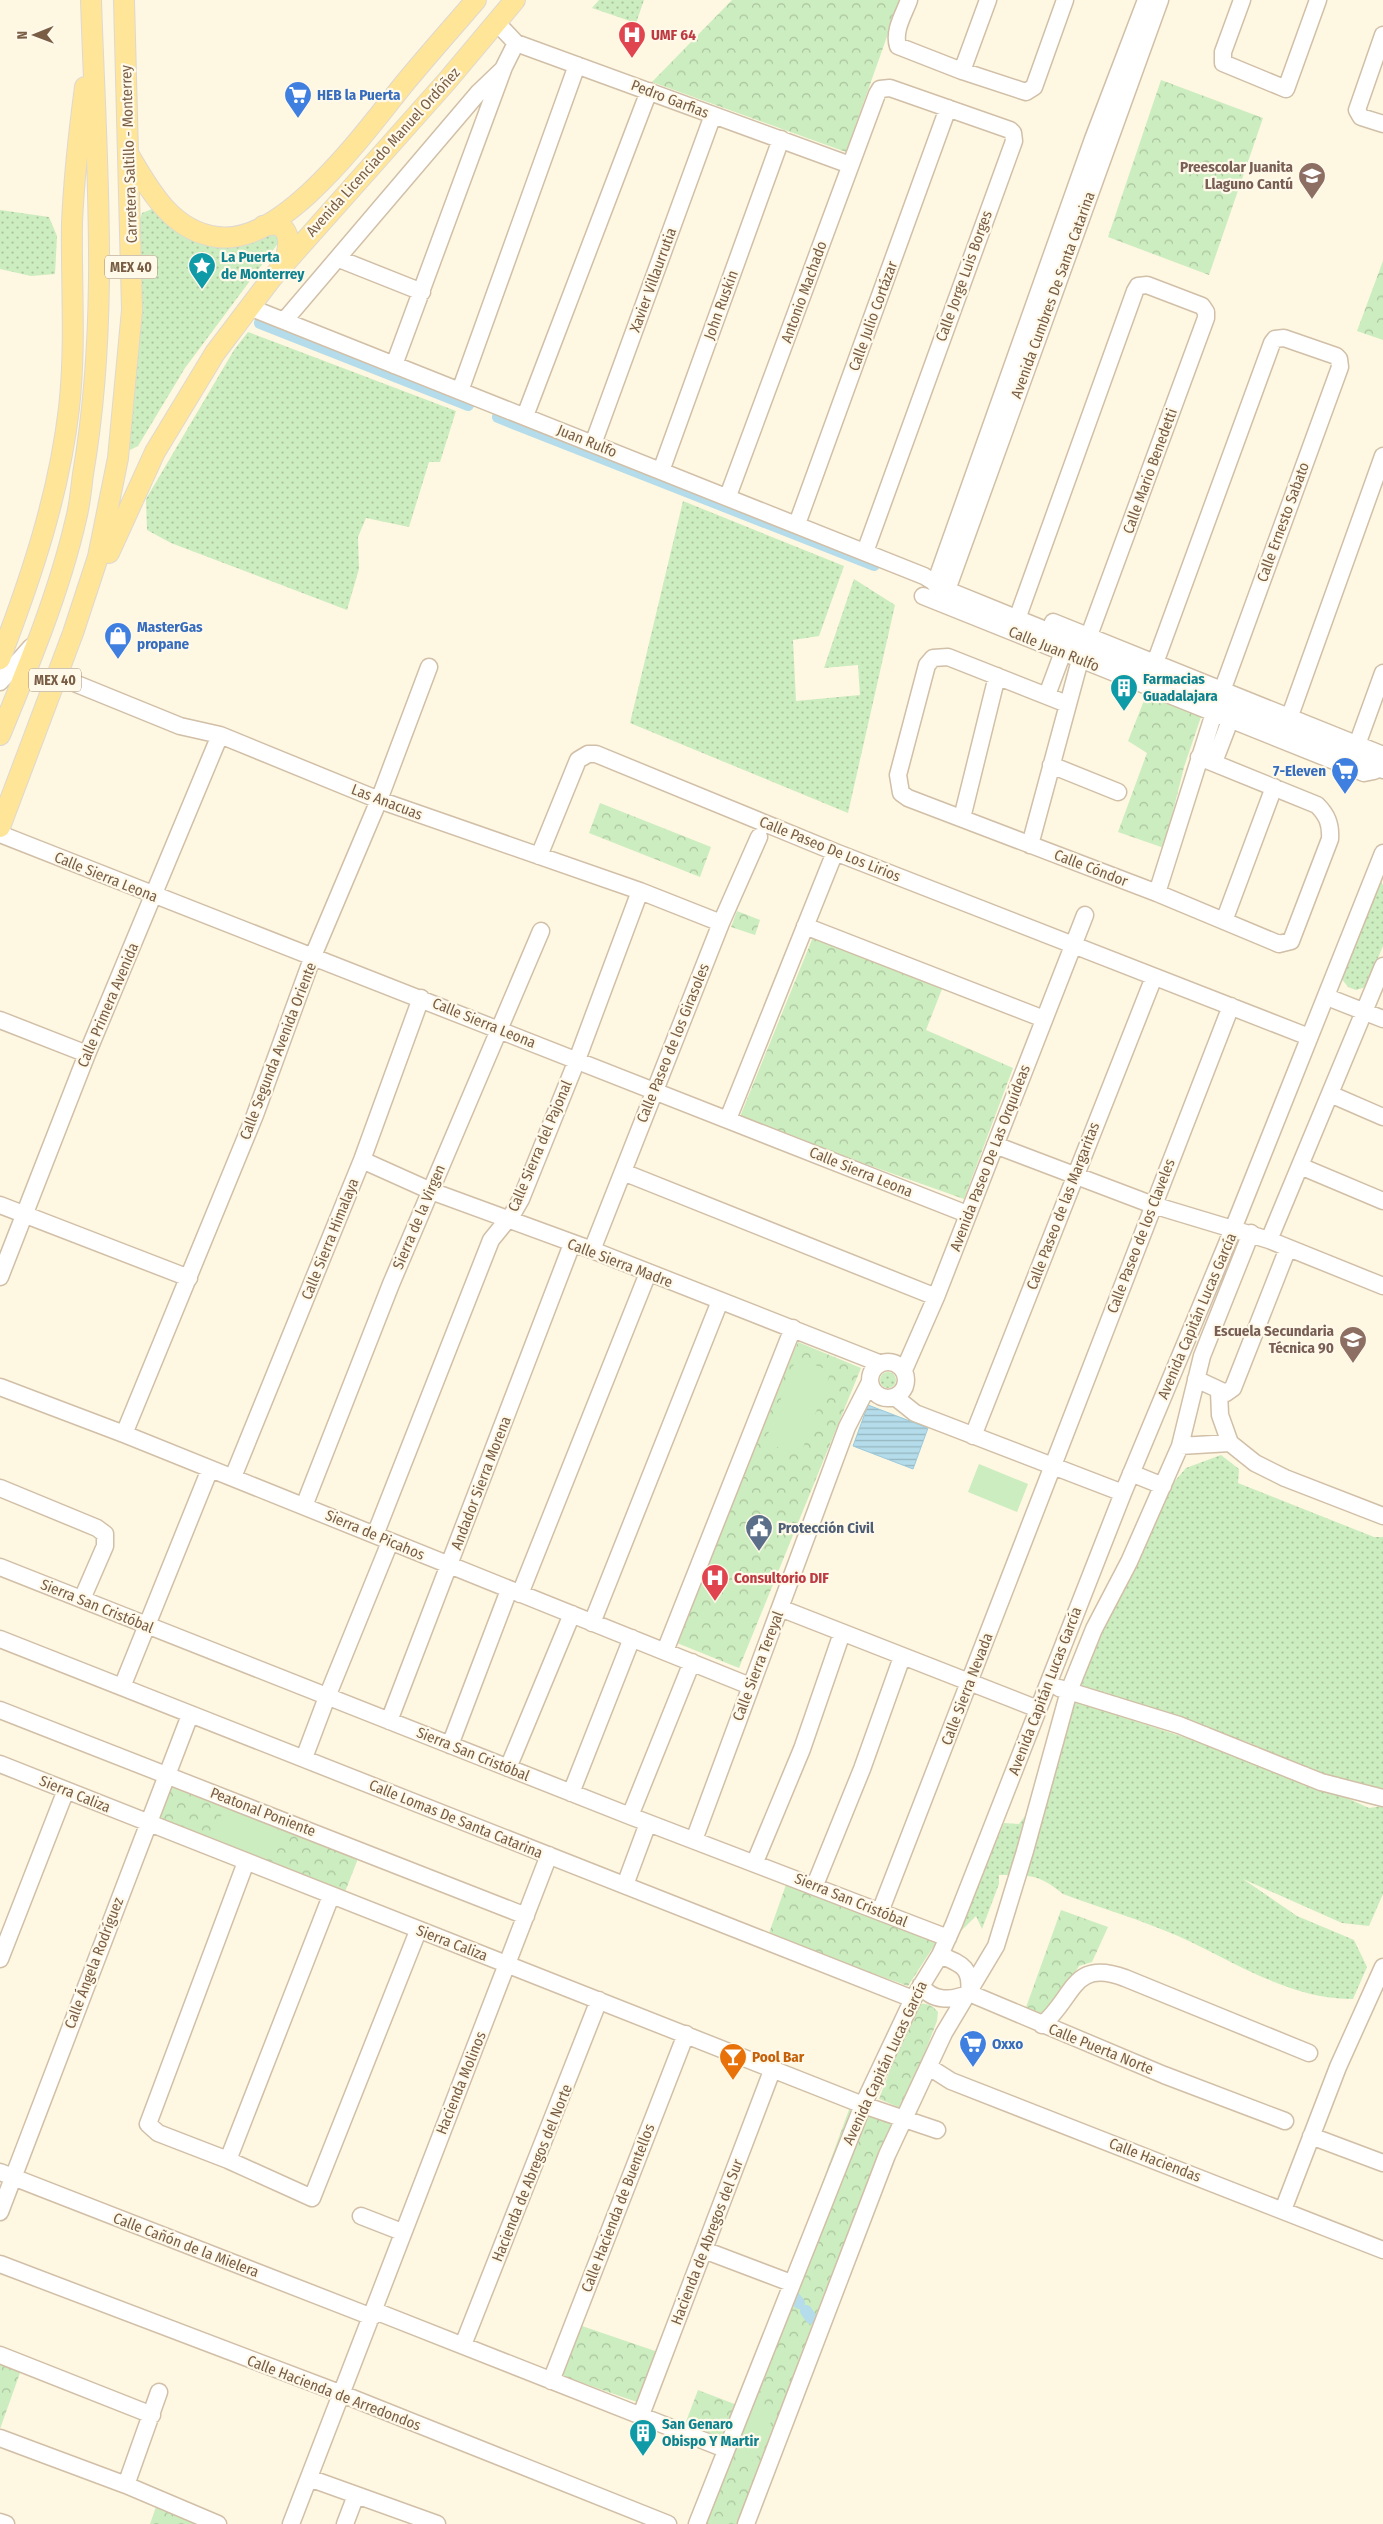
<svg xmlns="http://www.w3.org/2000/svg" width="1383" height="2524" font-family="'Fira Sans Condensed',sans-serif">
<defs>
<pattern id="grass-dots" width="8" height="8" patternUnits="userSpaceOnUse" patternTransform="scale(1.25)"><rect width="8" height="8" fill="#ccedbf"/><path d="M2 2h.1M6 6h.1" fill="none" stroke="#aac39d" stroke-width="1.8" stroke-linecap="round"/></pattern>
<pattern id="park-crowns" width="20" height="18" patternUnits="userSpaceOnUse" patternTransform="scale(1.25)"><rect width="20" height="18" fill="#ccedbf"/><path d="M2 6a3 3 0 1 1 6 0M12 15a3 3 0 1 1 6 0" fill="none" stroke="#aac39d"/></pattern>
<pattern id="water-rules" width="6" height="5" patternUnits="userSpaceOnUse" patternTransform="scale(1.25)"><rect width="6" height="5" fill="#b4dcea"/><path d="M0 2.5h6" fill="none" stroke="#97b6bf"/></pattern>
</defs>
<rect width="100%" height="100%" fill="#fef7e2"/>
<!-- grass -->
<path fill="url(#grass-dots)" d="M 599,0 L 644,0 L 636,23 L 592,8 Z
M 152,209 L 195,236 L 274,226 L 282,238 L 185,368 L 138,446 L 130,450 L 127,442 L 140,219 L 142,213 Z
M 0,210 L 49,217 L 57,236 L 55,274 L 31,276 L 0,269 Z
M 248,332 L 456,411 L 440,462 L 429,462 L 409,527 L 366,518 L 358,537 L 359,569 L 347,610 L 171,543 L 147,530 L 146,499 L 234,350 Z
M 683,501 L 844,566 L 819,636 L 793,640 L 796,701 L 860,695 L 858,665 L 824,668 L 854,579 L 895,605 L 848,813 L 630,723 Z
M 1380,880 L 1383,885 L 1383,946 L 1366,987 L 1356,990 L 1348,987 L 1341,978 Z
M880 1380a8 8 0 1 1 16 0a8 8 0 1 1-16 0Z
M 1221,1455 L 1239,1469 L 1238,1483 L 1374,1537 L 1383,1537 L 1383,1793 L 1362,1797 L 1250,1743 L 1153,1712 L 1104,1692 L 1095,1708 L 1287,1771 L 1369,1808 L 1383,1806 L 1383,1894 L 1369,1926 L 1342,1923 L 1243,1879 L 1297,1916 L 1354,1940 L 1367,1967 L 1353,1999 C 1291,2000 1233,1961 1178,1936 C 1141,1920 1101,1908 1063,1894 C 1039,1874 1028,1875 999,1875 L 999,1884 L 982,1929 L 976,1916 L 956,1936 L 1004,1823 L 1019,1824 L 1046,1788 L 1067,1709 L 1162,1496 L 1186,1468 Z"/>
<!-- park -->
<path fill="url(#park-crowns)" d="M 732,0 L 900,0 L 846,152 L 652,82 Z
M 1161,80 L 1263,118 L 1209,275 L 1108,237 Z
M 1383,261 L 1383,340 L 1357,331 Z
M 1147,693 L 1202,714 L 1184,767 L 1164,848 L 1118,832 L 1147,753 L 1128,741 Z
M 600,803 L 711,847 L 700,877 L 589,833 Z
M 737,911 L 760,920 L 755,935 L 731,927 Z
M 813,937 L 942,989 L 926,1030 L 1013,1068 L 964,1199 L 739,1119 Z
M 798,1342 L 861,1368 L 739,1668 L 677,1643 L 736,1482 Z
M 164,1773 L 361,1851 L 341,1902 L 143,1824 Z
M 788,1879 L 939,1938 L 908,1986 L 768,1936 Z
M 1061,1910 L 1108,1927 L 1092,1962 L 1079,1966 L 1052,2010 L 1040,2015 L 1024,2013 Z
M 918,2004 C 927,2003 932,2005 938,2012 L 937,2021 L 903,2109 L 879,2099 L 914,2007 Z
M 850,2107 L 895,2125 L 745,2524 L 697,2524 Z
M 582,2326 L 658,2352 L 637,2402 L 562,2376 Z
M 0,2361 L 21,2370 L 0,2429 Z
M 698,2390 L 737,2405 L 722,2442 L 684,2427 Z
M 158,2501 L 214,2524 L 150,2524 Z"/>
<!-- pitch -->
<path fill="#ccedbf" d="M 796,1358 L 831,1371 L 800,1456 L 765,1442 Z
M 979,1464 L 1028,1484 L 1017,1512 L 968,1492 Z
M 225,1806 L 279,1827 L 261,1870 L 208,1849 Z
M 747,2400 L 775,2412 L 755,2461 L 727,2450 Z"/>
<!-- water -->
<path fill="url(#water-rules)" stroke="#99cadd" d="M 868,1405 L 928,1428 L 913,1469 L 853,1446 Z"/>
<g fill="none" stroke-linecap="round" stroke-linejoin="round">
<!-- canal -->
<path stroke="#b4dcea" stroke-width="12" d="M 260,323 L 468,405
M 498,417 L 874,565
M 790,2292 L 799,2303
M 806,2311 L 811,2318"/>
<defs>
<path id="minor" d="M 909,0 C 904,14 893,31 898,46 L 962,71 L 1026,92 L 1034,87 L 1065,0
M 1242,0 L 1223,52 L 1223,63 L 1286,89 L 1318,0
M 497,23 L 516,43 L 850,165
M 1383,35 L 1357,110 L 1361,117 L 1383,124
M 962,71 L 988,0
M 339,259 L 422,292
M 249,307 L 924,576 L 947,590 L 1341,750 L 1383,770
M 284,321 L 479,92 L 502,70
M 394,365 L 504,67 L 516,43
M 460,391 L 577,65
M 525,416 L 649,91
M 593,444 L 713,115
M 661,471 L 781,139
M 728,496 L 877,94 L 880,89 L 890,88 L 1010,130 L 1013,133 L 1014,141 L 865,552
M 797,524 L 948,108
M 935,584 L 1093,139 L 1146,0
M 947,590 L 1160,0
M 923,596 L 1364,773 L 1374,771
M 1017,619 L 1135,291 L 1138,286 L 1147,285 L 1202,306 L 1206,312 L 1206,318 L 1080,660 L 1030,845
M 1053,622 L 1383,755
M 1151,674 L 1272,343 L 1275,339 L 1284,338 L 1336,356 L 1339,359 L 1340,367 L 1214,713 L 1157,893
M 57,676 L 180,726 L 220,735 L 379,800 L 640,891 L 721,923
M 0,682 L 31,647
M 1047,695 L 1066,644
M 1067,704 L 948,657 L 933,658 L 927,665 L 898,775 L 901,793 L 908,798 L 1157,893 L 1279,944 L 1291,941 L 1330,839 C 1331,824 1327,815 1317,805 L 1199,757
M 1286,727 L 1383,456
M 1354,753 L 1383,673
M 1214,762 L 1234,710
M 1051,765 L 1118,792
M 962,818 L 997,676
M 0,834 L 967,1214
M 539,856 L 578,760 L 588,754 L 596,754 L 835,852 L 1309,1037
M 1224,921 L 1274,787
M 805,926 L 1044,1019
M 1327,997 L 1383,1019
M 0,1020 L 87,1054
M 1330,1094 L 1383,1117
M 728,1119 L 835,852
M 995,1145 L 1153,1205 L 1269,1240 L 1383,1286
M 362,1160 L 431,1191 L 592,1250 L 879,1363
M 1300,1166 L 1383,1201
M 623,1172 L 936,1297
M 0,1205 L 189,1278
M 1269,1240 L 1383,966
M 592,1250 L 721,923 L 759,837
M 0,1277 L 87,1054 L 220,735
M870 1380a18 18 0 1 1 36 0a18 18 0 1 1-36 0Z
M 904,1370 L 936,1297 L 1085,915
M 1196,1379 L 1226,1393 L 1233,1388 L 1288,1248
M 0,1387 L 124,1434 L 750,1686
M 1219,1391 L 1220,1415 L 1230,1443
M 895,1397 L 915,1413 L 1123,1493
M 124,1434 L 255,1115 L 313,956 L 379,800 L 429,667
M 973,1436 L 1154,977
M 1180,1446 L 1230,1443 L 1255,1463 L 1285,1478 L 1383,1516
M 1131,1473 L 1163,1486
M 233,1477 L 362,1160 L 421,998
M 0,1488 L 97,1528 L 105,1534 L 105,1546 L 82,1599
M 304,1506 L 391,1284 L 541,931
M 375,1535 L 491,1240 L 513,1213 L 521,1199 L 577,1060 L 640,891
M 0,1567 L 630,1816 L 948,1938
M 520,1594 L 648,1273
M 780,1608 L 1038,1709
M 592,1623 L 720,1301
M 0,1639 L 913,1999
M 665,1651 L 793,1328
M 122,1687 L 210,1469
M 1059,1688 L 1179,1725 L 1321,1782 L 1383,1798
M 0,1710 L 526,1916
M 389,1721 L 572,1244
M 450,1745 L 509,1590
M 304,1758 L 327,1697 L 390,1542
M 0,1764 L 863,2105 L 937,2130
M 508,1768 L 572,1614
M 571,1793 L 632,1638
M 630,1816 L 692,1662
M 694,1840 L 847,1427 L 870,1382
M 246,1862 L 148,2124 L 158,2133 L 228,2160 L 312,2198 L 418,1931
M 755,1862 L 802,1749 L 842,1633
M 625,1885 L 648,1823
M 815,1885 L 862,1769 L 902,1657
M 880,1912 L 1231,1006
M 940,1955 C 961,1964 972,1967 969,1993
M 0,1959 L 66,1790
M 921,1985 C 932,2002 952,2001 969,1993 L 1164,2075 L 1285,2121
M 1042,2025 C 1075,1997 1072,1958 1125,1978 L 1309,2053
M 929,2067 L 951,2081 L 1383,2250
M 1311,2136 L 1383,2163
M 228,2160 L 331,1896
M 0,2172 L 372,2317
M 1283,2210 L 1338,2067 L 1383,1967
M 0,2212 L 190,1715
M 361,2216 L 402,2232
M 704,2250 L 791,2283
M 0,2264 L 342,2394 L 668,2524
M 375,2311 L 725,2449
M 463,2345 L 599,2000
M 0,2355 L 152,2415
M 551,2381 L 686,2034
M 641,2415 L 773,2068
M 0,2438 L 126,2485 L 218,2524
M 309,2478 L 437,2524
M 126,2485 L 159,2392
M 0,2522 L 6,2524
M 291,2524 L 549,1855
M 345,2524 L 356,2495
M 697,2524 L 863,2105 L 913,1999 L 940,1955 L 954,1924 L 1123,1493 L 1233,1229 L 1383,853
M 746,2524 L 887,2155 L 944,2033 L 996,1946 L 1025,1851 L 1069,1691 L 1094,1629 L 1129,1562 L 1180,1446 L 1202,1356 L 1251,1233"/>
<path id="major" d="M 129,155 C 150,191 172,231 217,237 C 284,247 367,129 404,84 C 428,55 452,28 476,0
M 263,226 L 277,224 C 293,232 288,248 285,262
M 109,553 L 155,452 L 215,353 L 271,279 L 447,81 L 515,0
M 0,659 C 31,578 59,495 69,408 C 76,346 71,284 72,223 C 74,177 79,132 85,87
M 0,735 C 29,665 59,593 76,519 C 80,504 81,489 83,474 C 110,317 96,158 91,0
M 0,827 L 73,633 L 98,557 L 118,458 L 132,310 L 124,0"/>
</defs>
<!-- minor casing -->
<use href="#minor" stroke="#d1bfa7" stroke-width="19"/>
<!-- major casing -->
<use href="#major" stroke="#dfd8d2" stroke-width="22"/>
<!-- minor -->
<use href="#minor" stroke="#fff" stroke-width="16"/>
<!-- major -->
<use href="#major" stroke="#ffe598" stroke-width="20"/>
</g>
<!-- icons -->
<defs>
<symbol id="hospital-pin" viewBox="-11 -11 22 30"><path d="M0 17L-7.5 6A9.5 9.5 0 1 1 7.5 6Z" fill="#e0444e" stroke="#fff9ea"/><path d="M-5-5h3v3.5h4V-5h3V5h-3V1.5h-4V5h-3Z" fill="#fff"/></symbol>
<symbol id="supermarket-pin" viewBox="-11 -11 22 30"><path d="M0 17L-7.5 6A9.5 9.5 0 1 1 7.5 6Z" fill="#3f7fe0" stroke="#fff9ea"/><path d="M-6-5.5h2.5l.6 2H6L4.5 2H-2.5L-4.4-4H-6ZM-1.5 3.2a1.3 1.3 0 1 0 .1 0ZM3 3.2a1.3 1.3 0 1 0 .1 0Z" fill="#fff"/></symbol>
<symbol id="school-pin" viewBox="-11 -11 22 30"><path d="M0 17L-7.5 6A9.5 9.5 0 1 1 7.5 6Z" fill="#8d6e63" stroke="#fff9ea"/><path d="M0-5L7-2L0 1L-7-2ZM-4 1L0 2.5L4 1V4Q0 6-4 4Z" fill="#fff"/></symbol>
<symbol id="sight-pin" viewBox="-11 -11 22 30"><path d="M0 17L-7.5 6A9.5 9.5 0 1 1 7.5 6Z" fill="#0f9aa8" stroke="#fff9ea"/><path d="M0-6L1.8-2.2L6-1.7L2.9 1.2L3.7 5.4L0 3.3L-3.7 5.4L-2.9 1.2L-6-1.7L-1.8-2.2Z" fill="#fff"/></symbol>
<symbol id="shop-pin" viewBox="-11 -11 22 30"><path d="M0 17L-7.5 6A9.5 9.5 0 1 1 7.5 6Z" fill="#3f7fe0" stroke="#fff9ea"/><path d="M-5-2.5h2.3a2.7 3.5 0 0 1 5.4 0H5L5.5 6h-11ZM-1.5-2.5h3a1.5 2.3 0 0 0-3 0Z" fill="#fff"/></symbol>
<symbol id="building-pin" viewBox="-11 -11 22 30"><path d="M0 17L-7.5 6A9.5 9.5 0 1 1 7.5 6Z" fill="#0f9aa8" stroke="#fff9ea"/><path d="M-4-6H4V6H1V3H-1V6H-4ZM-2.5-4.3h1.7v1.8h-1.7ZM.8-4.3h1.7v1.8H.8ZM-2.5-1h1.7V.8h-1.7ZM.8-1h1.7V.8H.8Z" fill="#fff"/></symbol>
<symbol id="civic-pin" viewBox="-11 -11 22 30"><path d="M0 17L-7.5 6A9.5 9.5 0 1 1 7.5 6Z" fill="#5c6f8a" stroke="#fff9ea"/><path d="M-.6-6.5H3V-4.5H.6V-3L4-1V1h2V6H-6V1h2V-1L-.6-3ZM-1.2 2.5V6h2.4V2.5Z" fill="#fff"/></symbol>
<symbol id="bar-pin" viewBox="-11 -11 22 30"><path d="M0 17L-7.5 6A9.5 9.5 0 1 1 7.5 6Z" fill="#e8710a" stroke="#fff9ea"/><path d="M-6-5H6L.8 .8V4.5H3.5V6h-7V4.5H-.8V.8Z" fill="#fff"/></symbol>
</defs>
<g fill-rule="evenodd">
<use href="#hospital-pin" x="616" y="19" width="32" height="43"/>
<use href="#supermarket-pin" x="282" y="79" width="32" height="43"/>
<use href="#school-pin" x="1296" y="160" width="32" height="43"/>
<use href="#sight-pin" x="186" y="250" width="32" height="43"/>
<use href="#shop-pin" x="102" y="620" width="32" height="43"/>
<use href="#building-pin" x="1108" y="672" width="32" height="43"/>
<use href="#supermarket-pin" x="1329" y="755" width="32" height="43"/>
<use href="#school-pin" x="1337" y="1324" width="32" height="43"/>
<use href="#civic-pin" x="743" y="1512" width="32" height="43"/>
<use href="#hospital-pin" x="699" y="1562" width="32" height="43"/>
<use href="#supermarket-pin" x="957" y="2028" width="32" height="43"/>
<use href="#bar-pin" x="717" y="2041" width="32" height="43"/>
<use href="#building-pin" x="627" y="2417" width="32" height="43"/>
</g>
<g text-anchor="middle" stroke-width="4.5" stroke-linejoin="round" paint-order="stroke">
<!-- shield labels -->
<g fill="#fff9ea" stroke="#a18c76" stroke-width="1">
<rect x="105" y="255.5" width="52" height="23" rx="4"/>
<rect x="29" y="668.5" width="52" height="23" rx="4"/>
</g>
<g font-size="14" font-weight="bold" fill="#795e45">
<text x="131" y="272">MEX 40</text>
<text x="55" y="685">MEX 40</text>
</g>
<!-- health labels -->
<g font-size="15" font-weight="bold" fill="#be3a42" stroke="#fff9ea" text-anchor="start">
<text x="651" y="40">UMF 64</text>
<text x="734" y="1583">Consultorio DIF</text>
</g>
<!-- shop labels -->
<g font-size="15" font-weight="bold" fill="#366cbe" stroke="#fff9ea" text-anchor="start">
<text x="317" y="100">HEB la Puerta</text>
<text x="137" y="632">MasterGas<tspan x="137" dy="17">propane</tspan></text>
<text x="1326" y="776" text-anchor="end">7-Eleven</text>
<text x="992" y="2049">Oxxo</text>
</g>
<!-- street labels -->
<g font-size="15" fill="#795e45" stroke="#fff9ea">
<text transform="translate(670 99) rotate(21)" y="5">Pedro Garfias</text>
<text transform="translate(383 152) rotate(-48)" y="5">Avenida Licenciado Manuel Ordóñez</text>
<text transform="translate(129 154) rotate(-92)" y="5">Carretera Saltillo - Monterrey</text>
<text transform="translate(964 276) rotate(-70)" y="5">Calle Jorge Luis Borges</text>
<text transform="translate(653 280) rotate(-70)" y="5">Xavier Villaurrutia</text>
<text transform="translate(804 292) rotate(-70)" y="5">Antonio Machado</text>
<text transform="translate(1053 295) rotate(-70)" y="5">Avenida Cumbres De Santa Catarina</text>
<text transform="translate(721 305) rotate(-70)" y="5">John Ruskin</text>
<text transform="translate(873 316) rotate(-70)" y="5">Calle Julio Cortázar</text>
<text transform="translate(587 441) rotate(22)" y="5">Juan Rulfo</text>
<text transform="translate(1150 471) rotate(-70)" y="5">Calle Mario Benedetti</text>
<text transform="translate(1283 522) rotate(-70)" y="5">Calle Ernesto Sabato</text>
<text transform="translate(1054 649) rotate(22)" y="5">Calle Juan Rulfo</text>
<text transform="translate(387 802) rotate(21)" y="5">Las Anacuas</text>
<text transform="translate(830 849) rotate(22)" y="5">Calle Paseo De Los Lirios</text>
<text transform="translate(1091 868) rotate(21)" y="5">Calle Cóndor</text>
<text transform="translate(106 877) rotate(22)" y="5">Calle Sierra Leona</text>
<text transform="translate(108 1005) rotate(-67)" y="5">Calle Primera Avenida</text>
<text transform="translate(484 1023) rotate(22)" y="5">Calle Sierra Leona</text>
<text transform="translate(673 1043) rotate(-68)" y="5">Calle Paseo de los Girasoles</text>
<text transform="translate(278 1051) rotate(-69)" y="5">Calle Segunda Avenida Oriente</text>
<text transform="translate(540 1146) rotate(-67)" y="5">Calle Sierra del Pajonal</text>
<text transform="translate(990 1158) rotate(-69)" y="5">Avenida Paseo De Las Orquídeas</text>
<text transform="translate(861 1172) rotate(22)" y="5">Calle Sierra Leona</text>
<text transform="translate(1063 1206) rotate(-69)" y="5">Calle Paseo de las Margaritas</text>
<text transform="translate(419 1217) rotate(-67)" y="5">Sierra de la Virgen</text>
<text transform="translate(1141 1236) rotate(-69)" y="5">Calle Paseo de los Claveles</text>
<text transform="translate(330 1239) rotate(-68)" y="5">Calle Sierra Himalaya</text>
<text transform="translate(620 1263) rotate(21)" y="5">Calle Sierra Madre</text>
<text transform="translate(1197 1316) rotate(-67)" y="5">Avenida Capitán Lucas García</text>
<text transform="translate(481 1483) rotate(-69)" y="5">Andador Sierra Morena</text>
<text transform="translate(375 1535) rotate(23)" y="5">Sierra de Picahos</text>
<text transform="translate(97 1606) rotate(22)" y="5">Sierra San Cristóbal</text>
<text transform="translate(758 1666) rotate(-69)" y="5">Calle Sierra Tereyal</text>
<text transform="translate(967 1689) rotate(-69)" y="5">Calle Sierra Nevada</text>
<text transform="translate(1045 1691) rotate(-69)" y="5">Avenida Capitán Lucas García</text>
<text transform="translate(473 1754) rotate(22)" y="5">Sierra San Cristóbal</text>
<text transform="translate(75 1794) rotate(22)" y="5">Sierra Caliza</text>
<text transform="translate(263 1812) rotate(21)" y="5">Peatonal Poniente</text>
<text transform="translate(456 1819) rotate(22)" y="5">Calle Lomas De Santa Catarina</text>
<text transform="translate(851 1900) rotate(22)" y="5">Sierra San Cristóbal</text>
<text transform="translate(452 1943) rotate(21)" y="5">Sierra Caliza</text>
<text transform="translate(94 1963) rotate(-69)" y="5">Calle Ángela Rodríguez</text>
<text transform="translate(1101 2049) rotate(22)" y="5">Calle Puerta Norte</text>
<text transform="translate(885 2063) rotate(-65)" y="5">Avenida Capitán Lucas García</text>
<text transform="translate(461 2083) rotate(-68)" y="5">Hacienda Molinos</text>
<text transform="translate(1155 2160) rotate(21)" y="5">Calle Haciendas</text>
<text transform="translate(532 2173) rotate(-68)" y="5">Hacienda de Abregos del Norte</text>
<text transform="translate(618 2208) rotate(-69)" y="5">Calle Hacienda de Buentellos</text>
<text transform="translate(707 2242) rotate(-69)" y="5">Hacienda de Abregos del Sur</text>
<text transform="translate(186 2245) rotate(21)" y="5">Calle Cañón de la Mielera</text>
<text transform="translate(334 2393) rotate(21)" y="5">Calle Hacienda de Arredondos</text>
</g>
<!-- education labels -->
<g font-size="15" font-weight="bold" fill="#785e54" stroke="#fff9ea" text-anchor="end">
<text x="1293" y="172">Preescolar Juanita<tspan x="1293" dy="17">Llaguno Cantú</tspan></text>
<text x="1334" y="1336">Escuela Secundaria<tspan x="1334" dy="17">Técnica 90</tspan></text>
</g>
<!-- culture labels -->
<g font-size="15" font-weight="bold" fill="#0d838f" stroke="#fff9ea" text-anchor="start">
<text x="221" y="262">La Puerta<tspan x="221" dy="17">de Monterrey</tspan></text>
<text x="1143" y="684">Farmacias<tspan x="1143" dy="17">Guadalajara</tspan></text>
<text x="662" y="2429">San Genaro<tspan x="662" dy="17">Obispo Y Martir</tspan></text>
</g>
<!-- service labels -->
<g font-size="15" font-weight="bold" fill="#4e5e75" stroke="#fff9ea" text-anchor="start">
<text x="778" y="1533">Protección Civil</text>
</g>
<!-- food labels -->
<g font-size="15" font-weight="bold" fill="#c56008" stroke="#fff9ea" text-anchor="start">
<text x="752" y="2062">Pool Bar</text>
</g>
</g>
<!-- north arrow -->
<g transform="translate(35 35) rotate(269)" stroke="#fff9ea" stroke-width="4" paint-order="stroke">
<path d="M0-4L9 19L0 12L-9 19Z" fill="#795e45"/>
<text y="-8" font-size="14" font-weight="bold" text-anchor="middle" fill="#795e45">N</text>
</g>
</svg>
